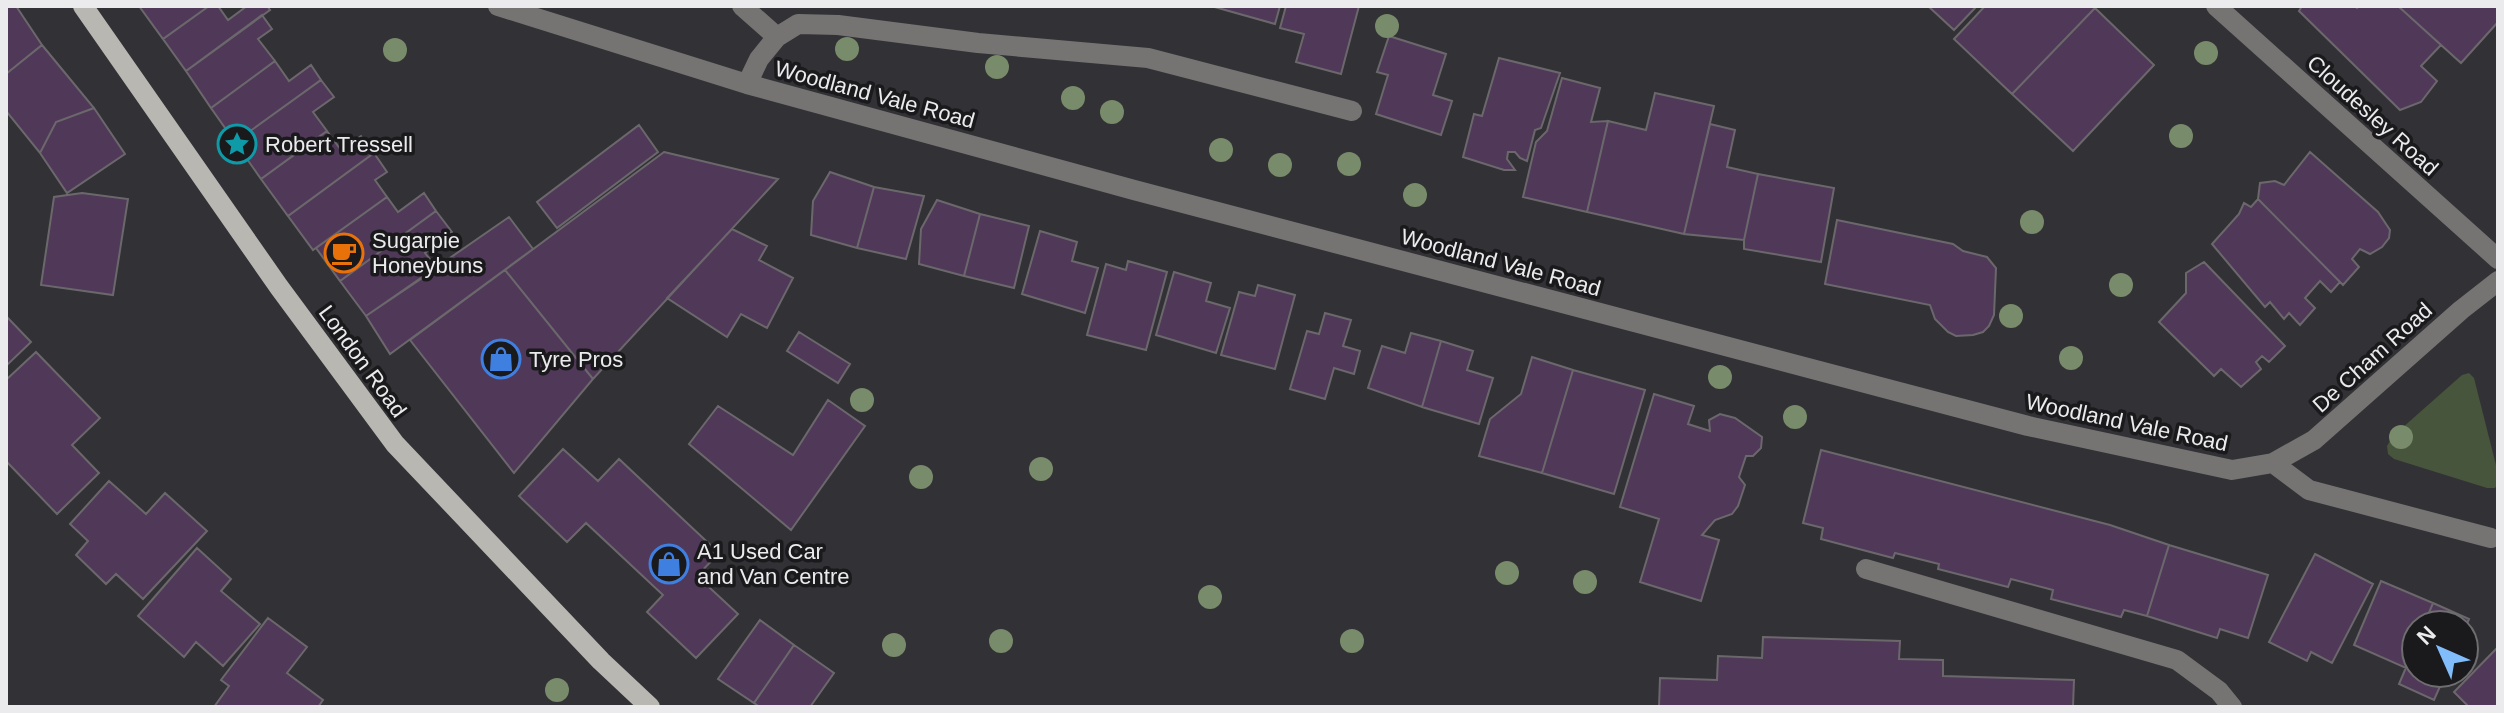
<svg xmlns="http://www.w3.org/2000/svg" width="2504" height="713" font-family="Arial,sans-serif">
<rect width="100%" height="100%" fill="#323135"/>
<!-- green -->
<path fill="#46553b" d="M 2469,373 L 2474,378 L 2498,473 L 2498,484 L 2495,488 L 2487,488 L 2394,459 L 2388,454 L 2387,446 L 2393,436 L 2462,375 Z"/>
<!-- building -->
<path fill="#503859" stroke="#6b686c" stroke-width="2" d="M 6,6 L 16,6 L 42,45 L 6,74 Z
M 139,6 L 209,6 L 163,39 Z
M 209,6 L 218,6 L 228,20 L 247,6 L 267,6 L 270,10 L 186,71 L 163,39 Z
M 1211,6 L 1280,6 L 1275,24 Z
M 1286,6 L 1359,6 L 1341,74 L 1296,62 L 1304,34 L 1280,28 Z
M 1928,6 L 1977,6 L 1954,30 Z
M 1985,6 L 2093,6 L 2095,8 L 2012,94 L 1954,39 Z
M 2302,6 L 2355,6 L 2357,8 L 2360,6 L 2398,6 L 2441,45 L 2421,66 L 2437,81 L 2421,102 L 2400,110 L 2299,11 Z
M 2398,6 L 2498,6 L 2498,22 L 2461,63 Z
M 2095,8 L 2154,65 L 2073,151 L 2012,94 Z
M 262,15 L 272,29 L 258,39 L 275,61 L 211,108 L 186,71 Z
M 1389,36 L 1446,54 L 1433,95 L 1452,101 L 1441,135 L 1376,114 L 1388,75 L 1377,72 Z
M 42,45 L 94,108 L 56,122 L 40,153 L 6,111 L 6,74 Z
M 1499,58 L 1560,73 L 1541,128 L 1535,130 L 1527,161 L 1520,158 L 1515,152 L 1508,152 L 1507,159 L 1515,170 L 1504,170 L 1463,157 L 1474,114 L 1482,116 Z
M 275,61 L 289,81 L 311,65 L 321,80 L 235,142 L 211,108 Z
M 1562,78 L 1600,88 L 1591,122 L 1608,121 L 1587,212 L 1523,197 L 1536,142 L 1547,131 Z
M 321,80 L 334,97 L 313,112 L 327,131 L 261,179 L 235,142 Z
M 1655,93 L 1714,106 L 1684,234 L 1587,212 L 1608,121 L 1646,130 Z
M 94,108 L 125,154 L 67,193 L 40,153 L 56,122 Z
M 1710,124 L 1735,130 L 1727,167 L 1758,174 L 1744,240 L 1684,234 Z
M 639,125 L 658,152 L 557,228 L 537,202 Z
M 327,131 L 341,150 L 361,136 L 374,153 L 288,216 L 261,179 Z
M 664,152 L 778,179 L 593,379 L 505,270 Z
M 2310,152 L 2378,212 L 2390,230 L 2389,238 L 2382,247 L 2370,254 L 2360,249 L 2352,259 L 2359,267 L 2343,285 L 2258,199 L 2260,183 L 2275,181 L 2284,185 Z
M 374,153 L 387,172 L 375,180 L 387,197 L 313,250 L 288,216 Z
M 830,172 L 874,187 L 857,248 L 811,235 L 813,201 Z
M 1758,174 L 1834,188 L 1821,262 L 1744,249 L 1744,240 Z
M 874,187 L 924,196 L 906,259 L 857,248 Z
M 82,193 L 128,199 L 113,295 L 41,285 L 54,197 Z
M 424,193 L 436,211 L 340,281 L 316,248 L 387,197 L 398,212 Z
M 2258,199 L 2340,282 L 2331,292 L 2320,281 L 2305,298 L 2315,308 L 2300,325 L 2289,313 L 2284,319 L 2270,302 L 2265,307 L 2212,244 L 2239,214 L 2244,203 L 2251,207 Z
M 937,200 L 980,214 L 964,276 L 919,264 L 921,229 Z
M 436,211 L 452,232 L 425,253 L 437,268 L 366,316 L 340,281 Z
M 980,214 L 1029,226 L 1014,288 L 964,276 Z
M 509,217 L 533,249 L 390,354 L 366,316 Z
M 1837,220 L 1953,244 L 1963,251 L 1987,257 L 1996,268 L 1994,315 L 1989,326 L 1983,332 L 1973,335 L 1956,336 L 1948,332 L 1935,319 L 1930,305 L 1825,284 Z
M 732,229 L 767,246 L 759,260 L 793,278 L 767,328 L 741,314 L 727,337 L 667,298 Z
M 1040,231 L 1077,242 L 1072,261 L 1098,268 L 1085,313 L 1022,294 Z
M 1128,261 L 1167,272 L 1146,350 L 1087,335 L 1106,264 L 1126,270 Z
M 2204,262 L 2285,346 L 2269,362 L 2262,356 L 2256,362 L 2261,369 L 2241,387 L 2221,369 L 2214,376 L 2159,322 L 2186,293 L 2186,273 Z
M 505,270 L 593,379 L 514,473 L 410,340 Z
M 1174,272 L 1211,283 L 1206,301 L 1230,308 L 1216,353 L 1156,335 Z
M 1258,285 L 1295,295 L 1275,369 L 1221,355 L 1239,292 L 1255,296 Z
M 1325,313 L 1351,320 L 1343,346 L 1360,351 L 1354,374 L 1334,368 L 1325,399 L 1290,389 L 1307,331 L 1319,334 Z
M 6,316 L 31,342 L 6,366 Z
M 799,332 L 850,364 L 838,383 L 787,351 Z
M 1411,333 L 1441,341 L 1422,407 L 1368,388 L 1382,346 L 1405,353 Z
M 1441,341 L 1473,351 L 1467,370 L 1493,378 L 1479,424 L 1422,407 Z
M 36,352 L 100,418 L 72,445 L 99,473 L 57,514 L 6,461 L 6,380 Z
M 1532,357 L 1573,370 L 1542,473 L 1479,456 L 1490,419 L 1521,394 Z
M 1573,370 L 1645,390 L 1614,494 L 1542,473 Z
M 1654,394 L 1694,406 L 1688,424 L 1710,431 L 1709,420 L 1720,414 L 1735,418 L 1762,437 L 1761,448 L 1753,456 L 1746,456 L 1739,477 L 1745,485 L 1738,506 L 1732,514 L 1715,520 L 1702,535 L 1719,540 L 1701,601 L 1640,582 L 1659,519 L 1620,507 Z
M 828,400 L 865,426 L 791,530 L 689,444 L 718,406 L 793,455 Z
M 563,449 L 598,481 L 619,459 L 719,553 L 697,576 L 738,614 L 696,658 L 647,612 L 663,595 L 586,523 L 567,542 L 519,496 Z
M 1821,450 L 2110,525 L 2169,545 L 2147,616 L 2124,610 L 2121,617 L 2051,599 L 2053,590 L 2011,579 L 2008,587 L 1938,569 L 1939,564 L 1895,553 L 1893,558 L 1821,539 L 1823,528 L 1803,523 Z
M 109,481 L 146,514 L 165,493 L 207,531 L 143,599 L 116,574 L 106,584 L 76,555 L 88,541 L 70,524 Z
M 2169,545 L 2268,575 L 2248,638 L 2220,629 L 2217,638 L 2147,616 Z
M 197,548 L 231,579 L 221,591 L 260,624 L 223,666 L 196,642 L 184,657 L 138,616 Z
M 2315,554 L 2373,584 L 2332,663 L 2311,652 L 2307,661 L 2269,642 Z
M 2381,581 L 2433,603 L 2424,625 L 2416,625 L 2416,644 L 2406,668 L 2354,645 Z
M 2433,603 L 2469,619 L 2464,631 L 2464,625 L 2424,625 Z
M 268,618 L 307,647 L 287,673 L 323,700 L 318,707 L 214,707 L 229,686 L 221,680 Z
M 760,620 L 794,645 L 754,703 L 718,679 Z
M 1763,637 L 1900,641 L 1899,659 L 1943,660 L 1943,676 L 2074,680 L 2073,707 L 1659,707 L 1660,678 L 1717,680 L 1718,656 L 1762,658 Z
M 2416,644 L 2416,673 L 2446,673 L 2434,700 L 2399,684 Z
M 794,645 L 834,673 L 810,707 L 760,707 L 754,703 Z
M 2498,647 L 2498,707 L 2469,707 L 2454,692 Z"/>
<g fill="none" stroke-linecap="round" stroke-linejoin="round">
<!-- minor -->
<path stroke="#757472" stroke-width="20" d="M 498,6 L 747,84 L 1134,190 L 2028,426 L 2232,470 L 2273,463 L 2309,490 L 2491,538
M 742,6 L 777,37
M 2216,6 L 2498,259
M 747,84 L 759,59 L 777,37 L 798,24 L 838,25 L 978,43 L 1148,58 L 1352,111
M 2273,463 L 2314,440 L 2461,310 L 2498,281
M 1866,569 L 2177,660 L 2219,691 L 2232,707"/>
<!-- major -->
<path stroke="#b8b7b2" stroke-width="20" d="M 83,6 L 279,287 L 395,444 L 601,661 L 650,707"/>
</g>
<!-- trees -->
<g fill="#788b6a">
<circle cx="1387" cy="26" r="12"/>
<circle cx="847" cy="49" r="12"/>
<circle cx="395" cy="50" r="12"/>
<circle cx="2206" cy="53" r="12"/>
<circle cx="997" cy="67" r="12"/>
<circle cx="1073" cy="98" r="12"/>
<circle cx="1112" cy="112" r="12"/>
<circle cx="2181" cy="136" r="12"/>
<circle cx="1221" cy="150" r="12"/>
<circle cx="1349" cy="164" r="12"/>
<circle cx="1280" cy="165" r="12"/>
<circle cx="1415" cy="195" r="12"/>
<circle cx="2032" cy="222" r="12"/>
<circle cx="2121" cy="285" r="12"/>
<circle cx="2011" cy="316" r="12"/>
<circle cx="2071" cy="358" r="12"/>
<circle cx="1720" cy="377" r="12"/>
<circle cx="862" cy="400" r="12"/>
<circle cx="1795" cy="417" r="12"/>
<circle cx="2401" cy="437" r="12"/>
<circle cx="1041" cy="469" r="12"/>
<circle cx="921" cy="477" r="12"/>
<circle cx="1507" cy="573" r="12"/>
<circle cx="1585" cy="582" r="12"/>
<circle cx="1210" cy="597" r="12"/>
<circle cx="1001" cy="641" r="12"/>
<circle cx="1352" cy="641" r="12"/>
<circle cx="894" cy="645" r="12"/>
<circle cx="557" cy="690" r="12"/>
</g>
<!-- icons -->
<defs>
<symbol id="sight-ring" viewBox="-11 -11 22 22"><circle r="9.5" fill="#1a191b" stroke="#0f9aa8" stroke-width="1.5"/><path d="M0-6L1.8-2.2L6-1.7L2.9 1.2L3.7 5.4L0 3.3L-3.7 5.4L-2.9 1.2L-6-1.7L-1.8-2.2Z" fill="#0f9aa8"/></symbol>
<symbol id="cafe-ring" viewBox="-11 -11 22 22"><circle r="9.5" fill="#1a191b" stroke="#e8710a" stroke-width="1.5"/><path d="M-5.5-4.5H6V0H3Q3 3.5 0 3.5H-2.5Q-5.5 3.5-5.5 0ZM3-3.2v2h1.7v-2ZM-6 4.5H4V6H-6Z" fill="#e8710a"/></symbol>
<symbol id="shop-ring" viewBox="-11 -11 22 22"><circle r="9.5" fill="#1a191b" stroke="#3f7fe0" stroke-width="1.5"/><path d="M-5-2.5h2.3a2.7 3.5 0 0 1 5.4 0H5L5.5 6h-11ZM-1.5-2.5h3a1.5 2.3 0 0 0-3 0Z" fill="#3f7fe0"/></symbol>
</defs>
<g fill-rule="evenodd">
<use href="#sight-ring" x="215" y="122" width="44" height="44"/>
<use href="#cafe-ring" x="322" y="231" width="44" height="44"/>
<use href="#shop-ring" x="479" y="337" width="44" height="44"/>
<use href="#shop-ring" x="647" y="542" width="44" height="44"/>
</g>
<g text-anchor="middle" stroke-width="7" stroke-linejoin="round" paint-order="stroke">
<!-- street labels -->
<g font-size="22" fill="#ebeaed" stroke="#1a191b">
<text transform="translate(875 94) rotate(15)" y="8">Woodland Vale Road</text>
<text transform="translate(2373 115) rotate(42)" y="8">Cloudesley Road</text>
<text transform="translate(1501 262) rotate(15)" y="8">Woodland Vale Road</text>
<text transform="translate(2372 357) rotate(-42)" y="8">De Cham Road</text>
<text transform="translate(363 361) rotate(54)" y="8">London Road</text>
<text transform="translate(2127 422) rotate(12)" y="8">Woodland Vale Road</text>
</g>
<!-- poi labels -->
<g font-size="22" fill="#ebeaed" stroke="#1a191b" text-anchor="start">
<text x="265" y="152">Robert Tressell</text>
<text x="372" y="248">Sugarpie<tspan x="372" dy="25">Honeybuns</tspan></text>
<text x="529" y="367">Tyre Pros</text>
<text x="697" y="559">A1 Used Car<tspan x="697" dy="25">and Van Centre</tspan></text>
</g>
</g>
<!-- border -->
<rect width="2504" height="713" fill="none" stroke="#ebeaed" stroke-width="16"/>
<!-- north arrow -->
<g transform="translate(2440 649) rotate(315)"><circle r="38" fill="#1a191b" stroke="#6e6d6f" stroke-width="2"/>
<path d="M0-6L14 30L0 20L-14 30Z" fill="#80bdfa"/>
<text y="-12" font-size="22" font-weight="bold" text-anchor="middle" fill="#ebeaed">N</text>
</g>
</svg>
